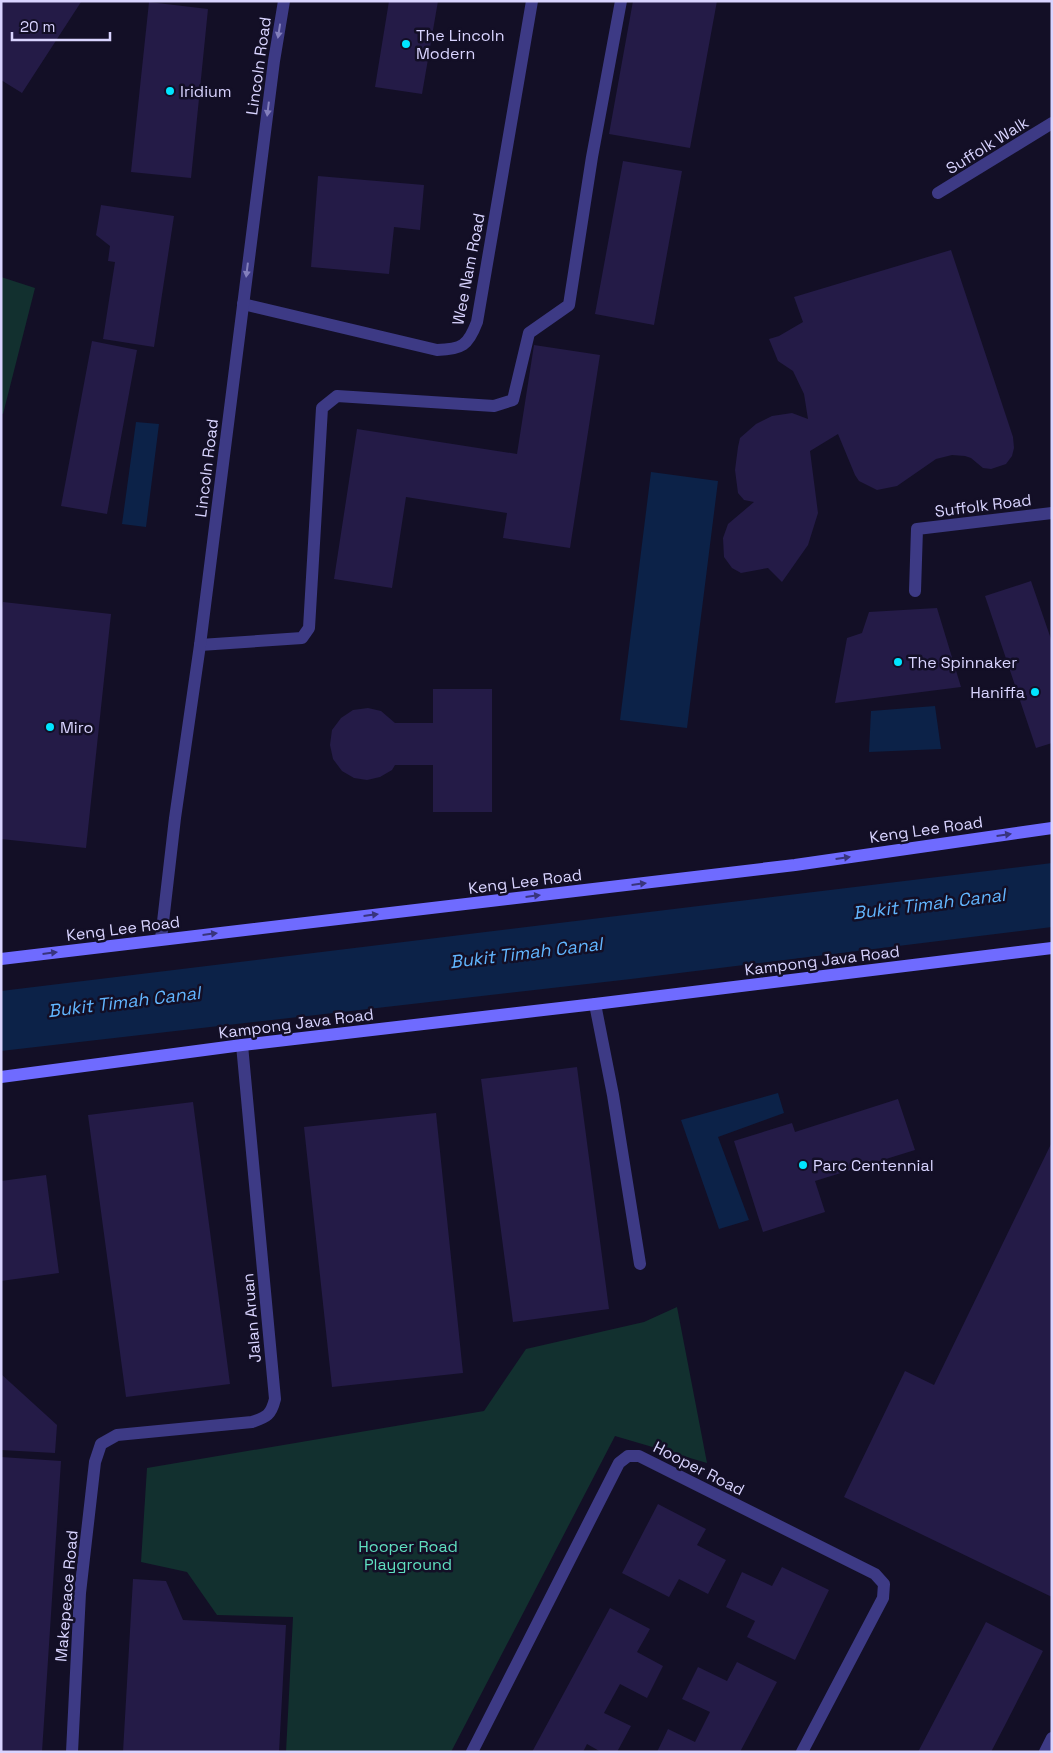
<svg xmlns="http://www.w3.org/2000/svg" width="1053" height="1753" font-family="'Space Grotesk',sans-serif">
<rect width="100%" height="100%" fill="#130f26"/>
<!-- green -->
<path fill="#12302f" d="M 1,277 L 35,288 L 3,414 L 1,413 Z
M 677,1307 L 707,1463 L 615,1436 L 451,1752 L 286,1752 L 293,1617 L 217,1615 L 187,1572 L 141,1562 L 147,1468 L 484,1411 L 526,1349 L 644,1322 Z"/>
<!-- water -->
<path fill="#0c2248" d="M 136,422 L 159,424 L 146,527 L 122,524 Z
M 651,472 L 718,481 L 687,728 L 620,720 Z
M 935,706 L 941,749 L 869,752 L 871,711 Z
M 1052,863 L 1052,927 L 631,979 L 1,1051 L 1,991 Z
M 778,1093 L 784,1113 L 718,1137 L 749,1220 L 719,1229 L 681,1120 Z"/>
<!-- building -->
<path fill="#241b47" d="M 1,1 L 81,2 L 22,93 L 1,80 Z
M 389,1 L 438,1 L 422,94 L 375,87 Z
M 633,1 L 717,1 L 690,148 L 609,134 Z
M 149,2 L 208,9 L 191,178 L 131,172 Z
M 623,161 L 682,171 L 654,325 L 595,314 Z
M 318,176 L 424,185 L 420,230 L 394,227 L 389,274 L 311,267 Z
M 101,205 L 174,216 L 154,347 L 103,339 L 115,262 L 108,261 L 110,246 L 96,235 Z
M 951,250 L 1013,437 L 1014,448 L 1012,456 L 1006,464 L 991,469 L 983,468 L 971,458 L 965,456 L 952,455 L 936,459 L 897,486 L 877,490 L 859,481 L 855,475 L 838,434 L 810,451 L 818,513 L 808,545 L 782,582 L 768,568 L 741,573 L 732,568 L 724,557 L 723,538 L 728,524 L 754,502 L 744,500 L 738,493 L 735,470 L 738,447 L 740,438 L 756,424 L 772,416 L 792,413 L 808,419 L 804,394 L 793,371 L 778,361 L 769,339 L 779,336 L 803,322 L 794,297 Z
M 92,341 L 137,350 L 107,514 L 61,506 Z
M 534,345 L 600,355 L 570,548 L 503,538 L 507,513 L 406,497 L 392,588 L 334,579 L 357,429 L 517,454 Z
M 1031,581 L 1052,642 L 1052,743 L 1036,748 L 985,596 Z
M 3,602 L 111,614 L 86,848 L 1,839 L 1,616 Z
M 937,608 L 961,687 L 835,703 L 847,638 L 862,633 L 869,612 Z
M 433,689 L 492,689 L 492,812 L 433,812 L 433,765 L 395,765 L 392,770 L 380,777 L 367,780 L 354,778 L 342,771 L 333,759 L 330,745 L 332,730 L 341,718 L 353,710 L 368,708 L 381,711 L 395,723 L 433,723 Z
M 577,1067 L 609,1309 L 513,1322 L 481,1079 Z
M 898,1099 L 915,1150 L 815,1181 L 825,1212 L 763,1232 L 734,1141 L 792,1123 L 795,1132 Z
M 193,1102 L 230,1384 L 126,1397 L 88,1115 Z
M 436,1113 L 463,1373 L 332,1387 L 304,1127 Z
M 1052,1142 L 1052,1597 L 844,1497 L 905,1371 L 934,1385 Z
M 46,1175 L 59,1273 L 1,1281 L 1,1181 Z
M 1,1374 L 57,1425 L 55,1453 L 1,1450 Z
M 1,1457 L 61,1461 L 42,1752 L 1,1752 Z
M 658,1504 L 706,1529 L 697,1545 L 726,1560 L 708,1594 L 679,1579 L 669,1597 L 622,1573 Z
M 782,1567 L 829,1590 L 795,1660 L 747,1637 L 755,1621 L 726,1607 L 742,1572 L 772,1586 Z
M 133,1579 L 166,1581 L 183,1620 L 286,1625 L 279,1752 L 123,1752 Z
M 610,1608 L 650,1629 L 637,1652 L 663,1666 L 647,1698 L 620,1684 L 604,1713 L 631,1726 L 617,1752 L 601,1752 L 587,1744 L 583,1752 L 532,1752 Z
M 986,1622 L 1043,1651 L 1004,1727 L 991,1752 L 918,1752 Z
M 737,1662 L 777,1682 L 740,1752 L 657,1752 L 668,1729 L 695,1742 L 710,1712 L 682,1699 L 698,1667 L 727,1681 Z"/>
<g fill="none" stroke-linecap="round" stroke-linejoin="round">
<!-- lane -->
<path stroke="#3d3a85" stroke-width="12" d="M 938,193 L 1052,123
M 243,304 L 437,350 C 462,349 468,346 477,322 L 532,1
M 915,591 L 917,529 L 1052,513
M 200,645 L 302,638 L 309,628 L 322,408 L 337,396 L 494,406 L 513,400 L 529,333 L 569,305 L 592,157 L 621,1
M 595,1004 L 613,1095 L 640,1264
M 1045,1752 L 1052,1738"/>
<!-- street -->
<path stroke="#3d3a85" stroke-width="12" d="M 161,939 L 175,818 L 200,645 L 274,61 L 284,1
M 72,1752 L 80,1593 L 95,1462 L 101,1444 L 117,1435 L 252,1422 C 267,1417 271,1415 275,1399 L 242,1045
M 472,1752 L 619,1463 L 628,1456 L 639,1456 L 875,1574 L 884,1584 L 883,1598 L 802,1752"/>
<!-- secondary -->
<path stroke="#6f6bff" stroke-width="12" d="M 1,959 L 795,865 L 1052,828
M 1,1077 L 242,1045 L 595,1004 L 1052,948"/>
</g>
<!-- one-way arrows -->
<defs><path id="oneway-solid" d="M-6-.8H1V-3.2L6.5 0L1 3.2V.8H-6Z" transform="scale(1.25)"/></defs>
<g fill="#837fbc">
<use href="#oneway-solid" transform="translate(279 31) rotate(99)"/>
<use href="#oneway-solid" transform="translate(268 109) rotate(97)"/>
<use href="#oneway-solid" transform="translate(247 270) rotate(97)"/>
</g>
<g fill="#38347d">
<use href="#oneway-solid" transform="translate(1004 835) rotate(-8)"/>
<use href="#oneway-solid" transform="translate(843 858) rotate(-8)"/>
<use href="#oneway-solid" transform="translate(639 884) rotate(-7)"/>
<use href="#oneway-solid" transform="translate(533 896) rotate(-7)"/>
<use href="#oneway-solid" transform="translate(371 915) rotate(-7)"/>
<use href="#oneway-solid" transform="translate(210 934) rotate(-7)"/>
<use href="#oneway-solid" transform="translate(50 953) rotate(-7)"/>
</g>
<!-- markers -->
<g fill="#00e5ff" stroke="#130f26" stroke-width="2">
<circle cx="406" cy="44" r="5"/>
<circle cx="170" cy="91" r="5"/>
<circle cx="898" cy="662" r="5"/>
<circle cx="1035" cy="692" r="5"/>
<circle cx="50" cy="727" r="5"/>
<circle cx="803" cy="1165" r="5"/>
</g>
<g text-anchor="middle" stroke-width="5" stroke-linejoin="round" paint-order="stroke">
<!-- poi labels -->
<g font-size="16" fill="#d9d4ff" stroke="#130f26" text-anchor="start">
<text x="416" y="41">The Lincoln<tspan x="416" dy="18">Modern</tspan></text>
<text x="180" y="97">Iridium</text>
<text x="908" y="668">The Spinnaker</text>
<text x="1025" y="698" text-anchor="end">Haniffa</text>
<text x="60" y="733">Miro</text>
<text x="813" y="1171">Parc Centennial</text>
</g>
<!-- street labels -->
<g font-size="16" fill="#d9d4ff" stroke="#130f26">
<text transform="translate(258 66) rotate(-82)" y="6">Lincoln Road</text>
<text transform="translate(987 145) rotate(-32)" y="6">Suffolk Walk</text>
<text transform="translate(468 269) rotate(-79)" y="6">Wee Nam Road</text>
<text transform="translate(206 468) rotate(-83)" y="6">Lincoln Road</text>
<text transform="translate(983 505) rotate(-7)" y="6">Suffolk Road</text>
<text transform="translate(926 829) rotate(-8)" y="6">Keng Lee Road</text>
<text transform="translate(525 881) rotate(-7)" y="6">Keng Lee Road</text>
<text transform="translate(123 928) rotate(-7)" y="6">Keng Lee Road</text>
<text transform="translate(822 960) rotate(-7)" y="6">Kampong Java Road</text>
<text transform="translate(296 1023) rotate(-7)" y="6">Kampong Java Road</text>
<text transform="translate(251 1318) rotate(-95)" y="6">Jalan Aruan</text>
<text transform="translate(699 1468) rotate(27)" y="6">Hooper Road</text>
<text transform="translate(66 1596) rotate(-85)" y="6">Makepeace Road</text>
</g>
<!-- park labels -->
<g font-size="16" fill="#5fe0c0" stroke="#130f26">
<text x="408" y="1552">Hooper Road<tspan x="408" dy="18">Playground</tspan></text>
</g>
<!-- water labels -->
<g font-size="18" font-style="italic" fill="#62b6ff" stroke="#130f26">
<text transform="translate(929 904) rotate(-7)" y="6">Bukit Timah Canal</text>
<text transform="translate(526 953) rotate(-7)" y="6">Bukit Timah Canal</text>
<text transform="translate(124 1002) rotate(-7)" y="6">Bukit Timah Canal</text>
</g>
</g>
<!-- border -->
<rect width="1053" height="1753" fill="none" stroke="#d9d4ff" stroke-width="5"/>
<!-- scale -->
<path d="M12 32v8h98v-8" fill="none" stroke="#d9d4ff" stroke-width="2.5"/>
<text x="20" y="32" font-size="15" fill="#d9d4ff" stroke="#130f26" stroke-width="4" paint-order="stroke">20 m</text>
</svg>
